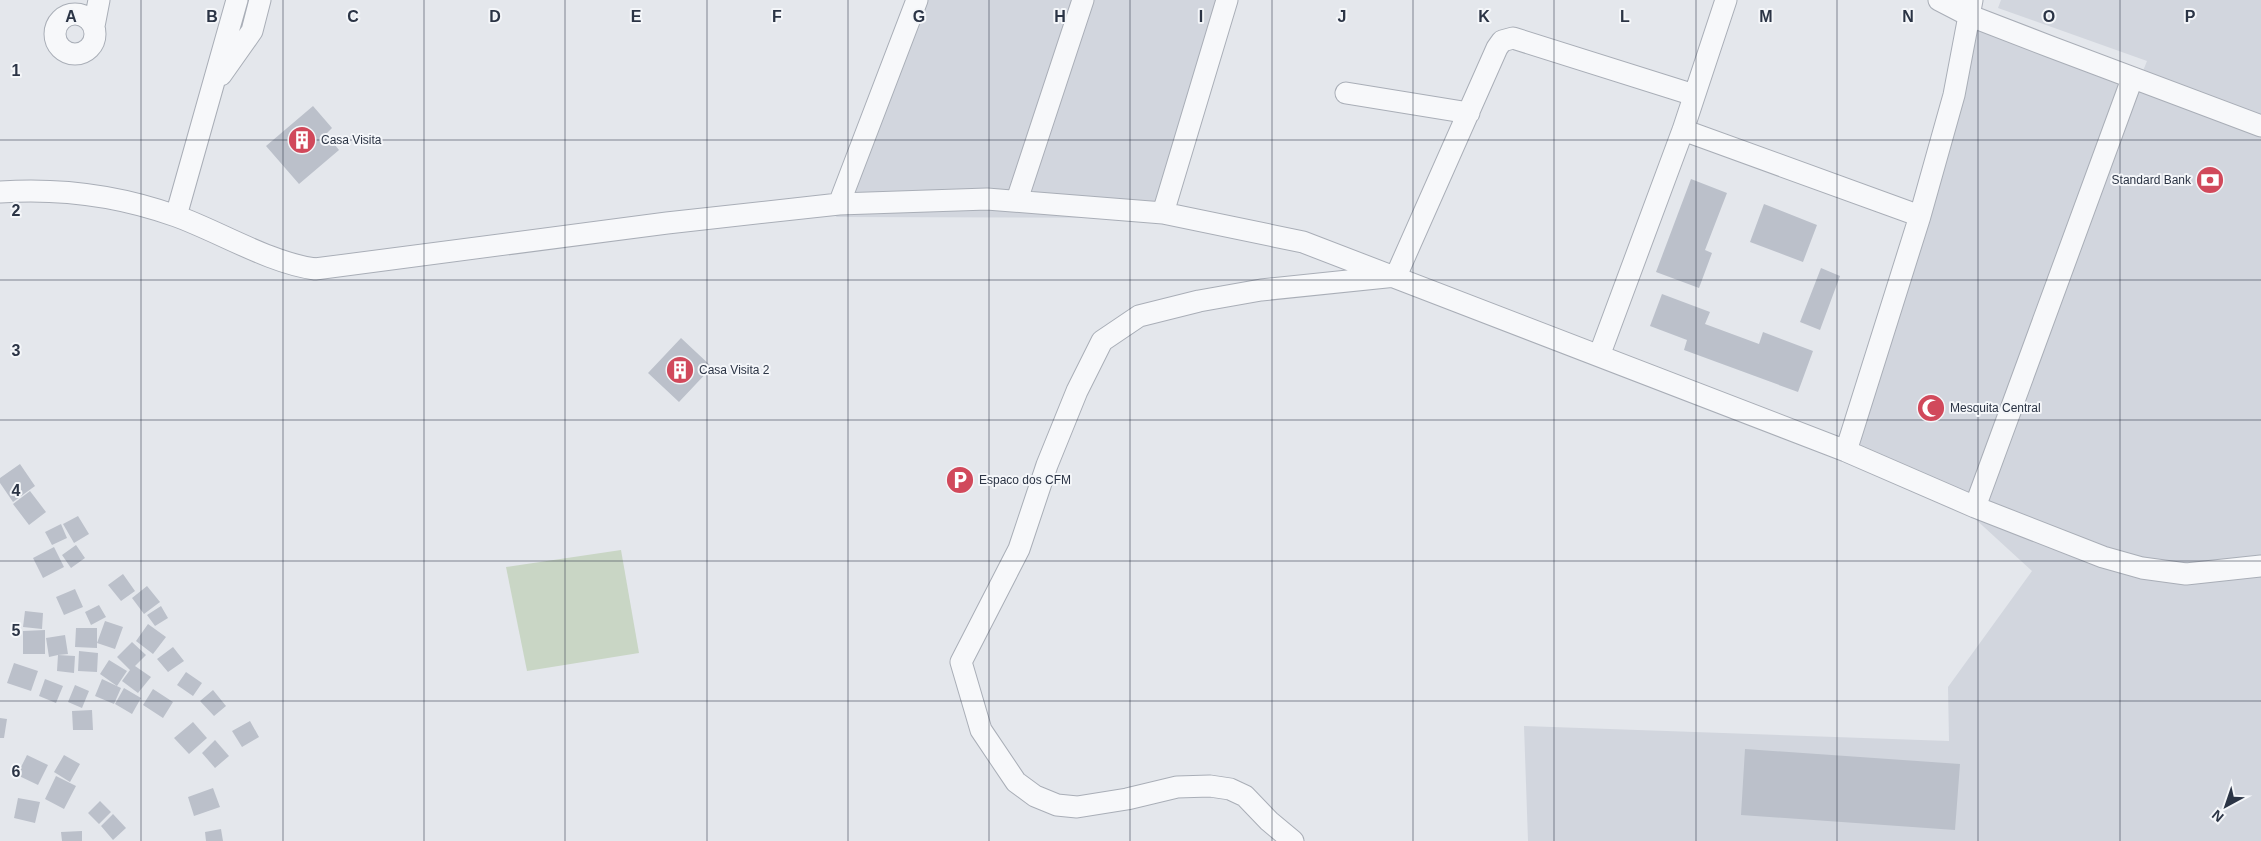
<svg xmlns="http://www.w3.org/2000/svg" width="2261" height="841" font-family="Arial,sans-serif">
<rect width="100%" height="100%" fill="#e4e7ec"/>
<!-- built -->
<path fill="#d2d6de" d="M 921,0 L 1228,0 L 1161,218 L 836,217 Z
M 2001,0 L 2261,0 L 2261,841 L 1528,841 L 1524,726 L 1949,741 L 1948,687 L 2032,571 L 1972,516 L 1849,455 L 1919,210 L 1964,6 L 2137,86 L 2147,61 L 1998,8 Z"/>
<!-- green -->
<path fill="#c9d6c5" d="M 621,550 L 639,653 L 527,671 L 506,567 Z"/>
<!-- building -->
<path fill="#bbc0ca" d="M 313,106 L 332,128 L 326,134 L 339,150 L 299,184 L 266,146 Z
M 1691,179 L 1727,193 L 1705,250 L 1712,253 L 1699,288 L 1656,272 Z
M 1764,204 L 1817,225 L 1803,262 L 1750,242 Z
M 1821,268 L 1840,276 L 1820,330 L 1800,322 Z
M 1662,294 L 1710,312 L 1705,324 L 1759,344 L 1763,332 L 1813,351 L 1798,392 L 1684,350 L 1687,340 L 1650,326 Z
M 681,338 L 712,367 L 679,402 L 648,373 Z
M 20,464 L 35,486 L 13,502 L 0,483 L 0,478 Z
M 30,491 L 46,512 L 29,525 L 13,504 Z
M 78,516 L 89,534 L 74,543 L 63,524 Z
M 61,524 L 67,538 L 52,545 L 45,532 Z
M 76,545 L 85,558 L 71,568 L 62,555 Z
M 54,547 L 64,567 L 43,578 L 33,558 Z
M 123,574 L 135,591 L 121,601 L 108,585 Z
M 147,586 L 160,602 L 144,614 L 132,598 Z
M 75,589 L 83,607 L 64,615 L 56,597 Z
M 99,605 L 106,617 L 91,625 L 85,612 Z
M 161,606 L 168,618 L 155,626 L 147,615 Z
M 25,611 L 43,613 L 42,629 L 23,627 Z
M 105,621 L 123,627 L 115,649 L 97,643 Z
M 148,624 L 166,637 L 153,654 L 136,641 Z
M 76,628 L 97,628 L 97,648 L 75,647 Z
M 45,630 L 45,654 L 23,654 L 23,631 Z
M 65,635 L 68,654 L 58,655 L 75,656 L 74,673 L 57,671 L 58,655 L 49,657 L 46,638 Z
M 132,642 L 146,655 L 135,666 L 151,677 L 138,693 L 122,681 L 130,670 L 117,657 Z
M 173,647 L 184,661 L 168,672 L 157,659 Z
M 79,651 L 98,653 L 97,672 L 78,671 Z
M 109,660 L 127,671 L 117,686 L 100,674 Z
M 14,663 L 38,671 L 31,691 L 7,683 Z
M 186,672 L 202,683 L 193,696 L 177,685 Z
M 45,679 L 63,686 L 56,703 L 39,696 Z
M 102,679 L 121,688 L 114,704 L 95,696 Z
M 75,685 L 89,691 L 82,708 L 68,702 Z
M 124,688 L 141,698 L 132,714 L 115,704 Z
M 153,689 L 173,702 L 163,718 L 143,705 Z
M 213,690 L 226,706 L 214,716 L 200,701 Z
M 92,710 L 93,730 L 73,730 L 72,711 Z
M 0,718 L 7,719 L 4,738 L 0,738 Z
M 250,721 L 259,737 L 242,747 L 232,731 Z
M 193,722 L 207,738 L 189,754 L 174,738 Z
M 215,740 L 229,756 L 215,768 L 202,753 Z
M 1745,749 L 1960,764 L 1955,830 L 1741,815 Z
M 27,755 L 48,765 L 38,785 L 17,775 Z
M 64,755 L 80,764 L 70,782 L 54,772 Z
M 56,776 L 76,786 L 64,809 L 45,799 Z
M 213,788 L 220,807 L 194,816 L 188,797 Z
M 18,798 L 40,802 L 35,823 L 14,818 Z
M 100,801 L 111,812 L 99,824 L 88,813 Z
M 113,814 L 126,828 L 113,840 L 101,826 Z
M 221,829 L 223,841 L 206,841 L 205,832 Z
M 82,831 L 82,841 L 62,841 L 61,832 Z"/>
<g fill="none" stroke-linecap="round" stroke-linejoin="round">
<defs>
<path id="minor" d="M 1939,0 L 1968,15 L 2051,47 L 2261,126
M55 34a20 20 0 1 1 40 0a20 20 0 1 1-40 0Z
M 94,26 L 99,0
M 221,75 L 252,31 L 260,0
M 1346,93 L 1469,113
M 1683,130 L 1920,216
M 0,192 C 59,188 120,196 176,216 C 220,232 270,263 315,269 L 667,223 L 839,204 L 987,199 L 1163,213 L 1303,242 L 1846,451 L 1975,507 L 2103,557 L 2142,568 L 2186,574 L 2261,566
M 1017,200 L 1083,0
M 839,204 L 917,0
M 1163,213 L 1227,0
M 176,216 L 237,0
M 1599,356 L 1683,130 L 1726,0
M 1846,451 L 1920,216 L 1954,95 L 1972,0
M 1975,507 L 2132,79
M 1293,841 L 1269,821 L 1245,796 L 1230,789 L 1210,786 L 1177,787 L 1127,799 L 1077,807 L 1057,805 L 1035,796 L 1016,782 L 981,730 L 961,662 L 1019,549 L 1047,465 L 1077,391 L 1102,341 L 1139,316 L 1199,301 L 1261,290 L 1396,276 L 1497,48 L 1502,41 L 1513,38 L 1694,95"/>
</defs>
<!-- minor casing -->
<use href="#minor" stroke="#a9aeb7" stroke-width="23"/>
<!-- minor -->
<use href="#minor" stroke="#f7f8fa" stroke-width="21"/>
</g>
<!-- grid -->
<path fill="none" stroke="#2b3445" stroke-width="1" stroke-opacity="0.55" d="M 141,0 L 141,841M 283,0 L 283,841M 424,0 L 424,841M 565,0 L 565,841M 707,0 L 707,841M 848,0 L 848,841M 989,0 L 989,841M 1130,0 L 1130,841M 1272,0 L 1272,841M 1413,0 L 1413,841M 1554,0 L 1554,841M 1696,0 L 1696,841M 1837,0 L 1837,841M 1978,0 L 1978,841M 2120,0 L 2120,841M 0,140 L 2261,140M 0,280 L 2261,280M 0,420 L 2261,420M 0,561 L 2261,561M 0,701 L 2261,701"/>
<!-- icons -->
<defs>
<symbol id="building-disc" viewBox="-11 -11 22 22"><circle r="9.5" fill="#d1495b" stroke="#f4f6f9"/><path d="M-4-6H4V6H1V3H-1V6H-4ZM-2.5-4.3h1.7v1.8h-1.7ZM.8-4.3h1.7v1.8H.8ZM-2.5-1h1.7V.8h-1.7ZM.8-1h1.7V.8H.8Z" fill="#fff"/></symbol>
<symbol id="bank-disc" viewBox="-11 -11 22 22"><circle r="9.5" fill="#d1495b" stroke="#f4f6f9"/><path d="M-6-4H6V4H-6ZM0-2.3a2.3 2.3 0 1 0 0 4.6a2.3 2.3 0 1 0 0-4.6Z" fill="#fff"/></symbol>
<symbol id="mosque-disc" viewBox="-11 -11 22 22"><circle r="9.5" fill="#d1495b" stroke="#f4f6f9"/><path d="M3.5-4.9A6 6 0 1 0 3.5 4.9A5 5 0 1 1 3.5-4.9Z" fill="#fff"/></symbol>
<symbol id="parking-disc" viewBox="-11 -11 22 22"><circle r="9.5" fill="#d1495b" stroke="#f4f6f9"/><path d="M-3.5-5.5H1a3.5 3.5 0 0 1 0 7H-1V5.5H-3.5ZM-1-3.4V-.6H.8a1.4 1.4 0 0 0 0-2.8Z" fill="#fff"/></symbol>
</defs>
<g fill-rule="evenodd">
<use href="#building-disc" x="286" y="124" width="32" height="32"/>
<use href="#bank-disc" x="2194" y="164" width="32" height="32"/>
<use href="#building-disc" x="664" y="354" width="32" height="32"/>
<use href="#mosque-disc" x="1915" y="392" width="32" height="32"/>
<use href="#parking-disc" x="944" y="464" width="32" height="32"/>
</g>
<g text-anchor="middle" stroke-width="4" stroke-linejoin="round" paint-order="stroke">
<!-- poi labels -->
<g font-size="12" fill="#2b3445" stroke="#f4f6f9" text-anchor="start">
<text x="321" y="144">Casa Visita</text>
<text x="2191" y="184" text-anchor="end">Standard Bank</text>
<text x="699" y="374">Casa Visita 2</text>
<text x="1950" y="412">Mesquita Central</text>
<text x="979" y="484">Espaco dos CFM</text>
</g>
</g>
<g font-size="16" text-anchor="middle" font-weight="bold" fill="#2b3445" stroke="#f4f6f9" stroke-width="4" stroke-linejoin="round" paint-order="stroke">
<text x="71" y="22">A</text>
<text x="212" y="22">B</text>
<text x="353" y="22">C</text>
<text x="495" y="22">D</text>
<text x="636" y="22">E</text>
<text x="777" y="22">F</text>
<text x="919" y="22">G</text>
<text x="1060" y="22">H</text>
<text x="1201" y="22">I</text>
<text x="1342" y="22">J</text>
<text x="1484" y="22">K</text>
<text x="1625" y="22">L</text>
<text x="1766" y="22">M</text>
<text x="1908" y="22">N</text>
<text x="2049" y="22">O</text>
<text x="2190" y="22">P</text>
<text x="16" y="76">1</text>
<text x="16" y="216">2</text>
<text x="16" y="356">3</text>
<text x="16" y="496">4</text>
<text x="16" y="636">5</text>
<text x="16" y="777">6</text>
</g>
<!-- north arrow -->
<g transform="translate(2226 806) rotate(220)" stroke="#f4f6f9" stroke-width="4" paint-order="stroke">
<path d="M0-4L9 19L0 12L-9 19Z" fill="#2b3445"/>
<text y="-8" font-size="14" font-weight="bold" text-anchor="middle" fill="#2b3445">N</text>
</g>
</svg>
